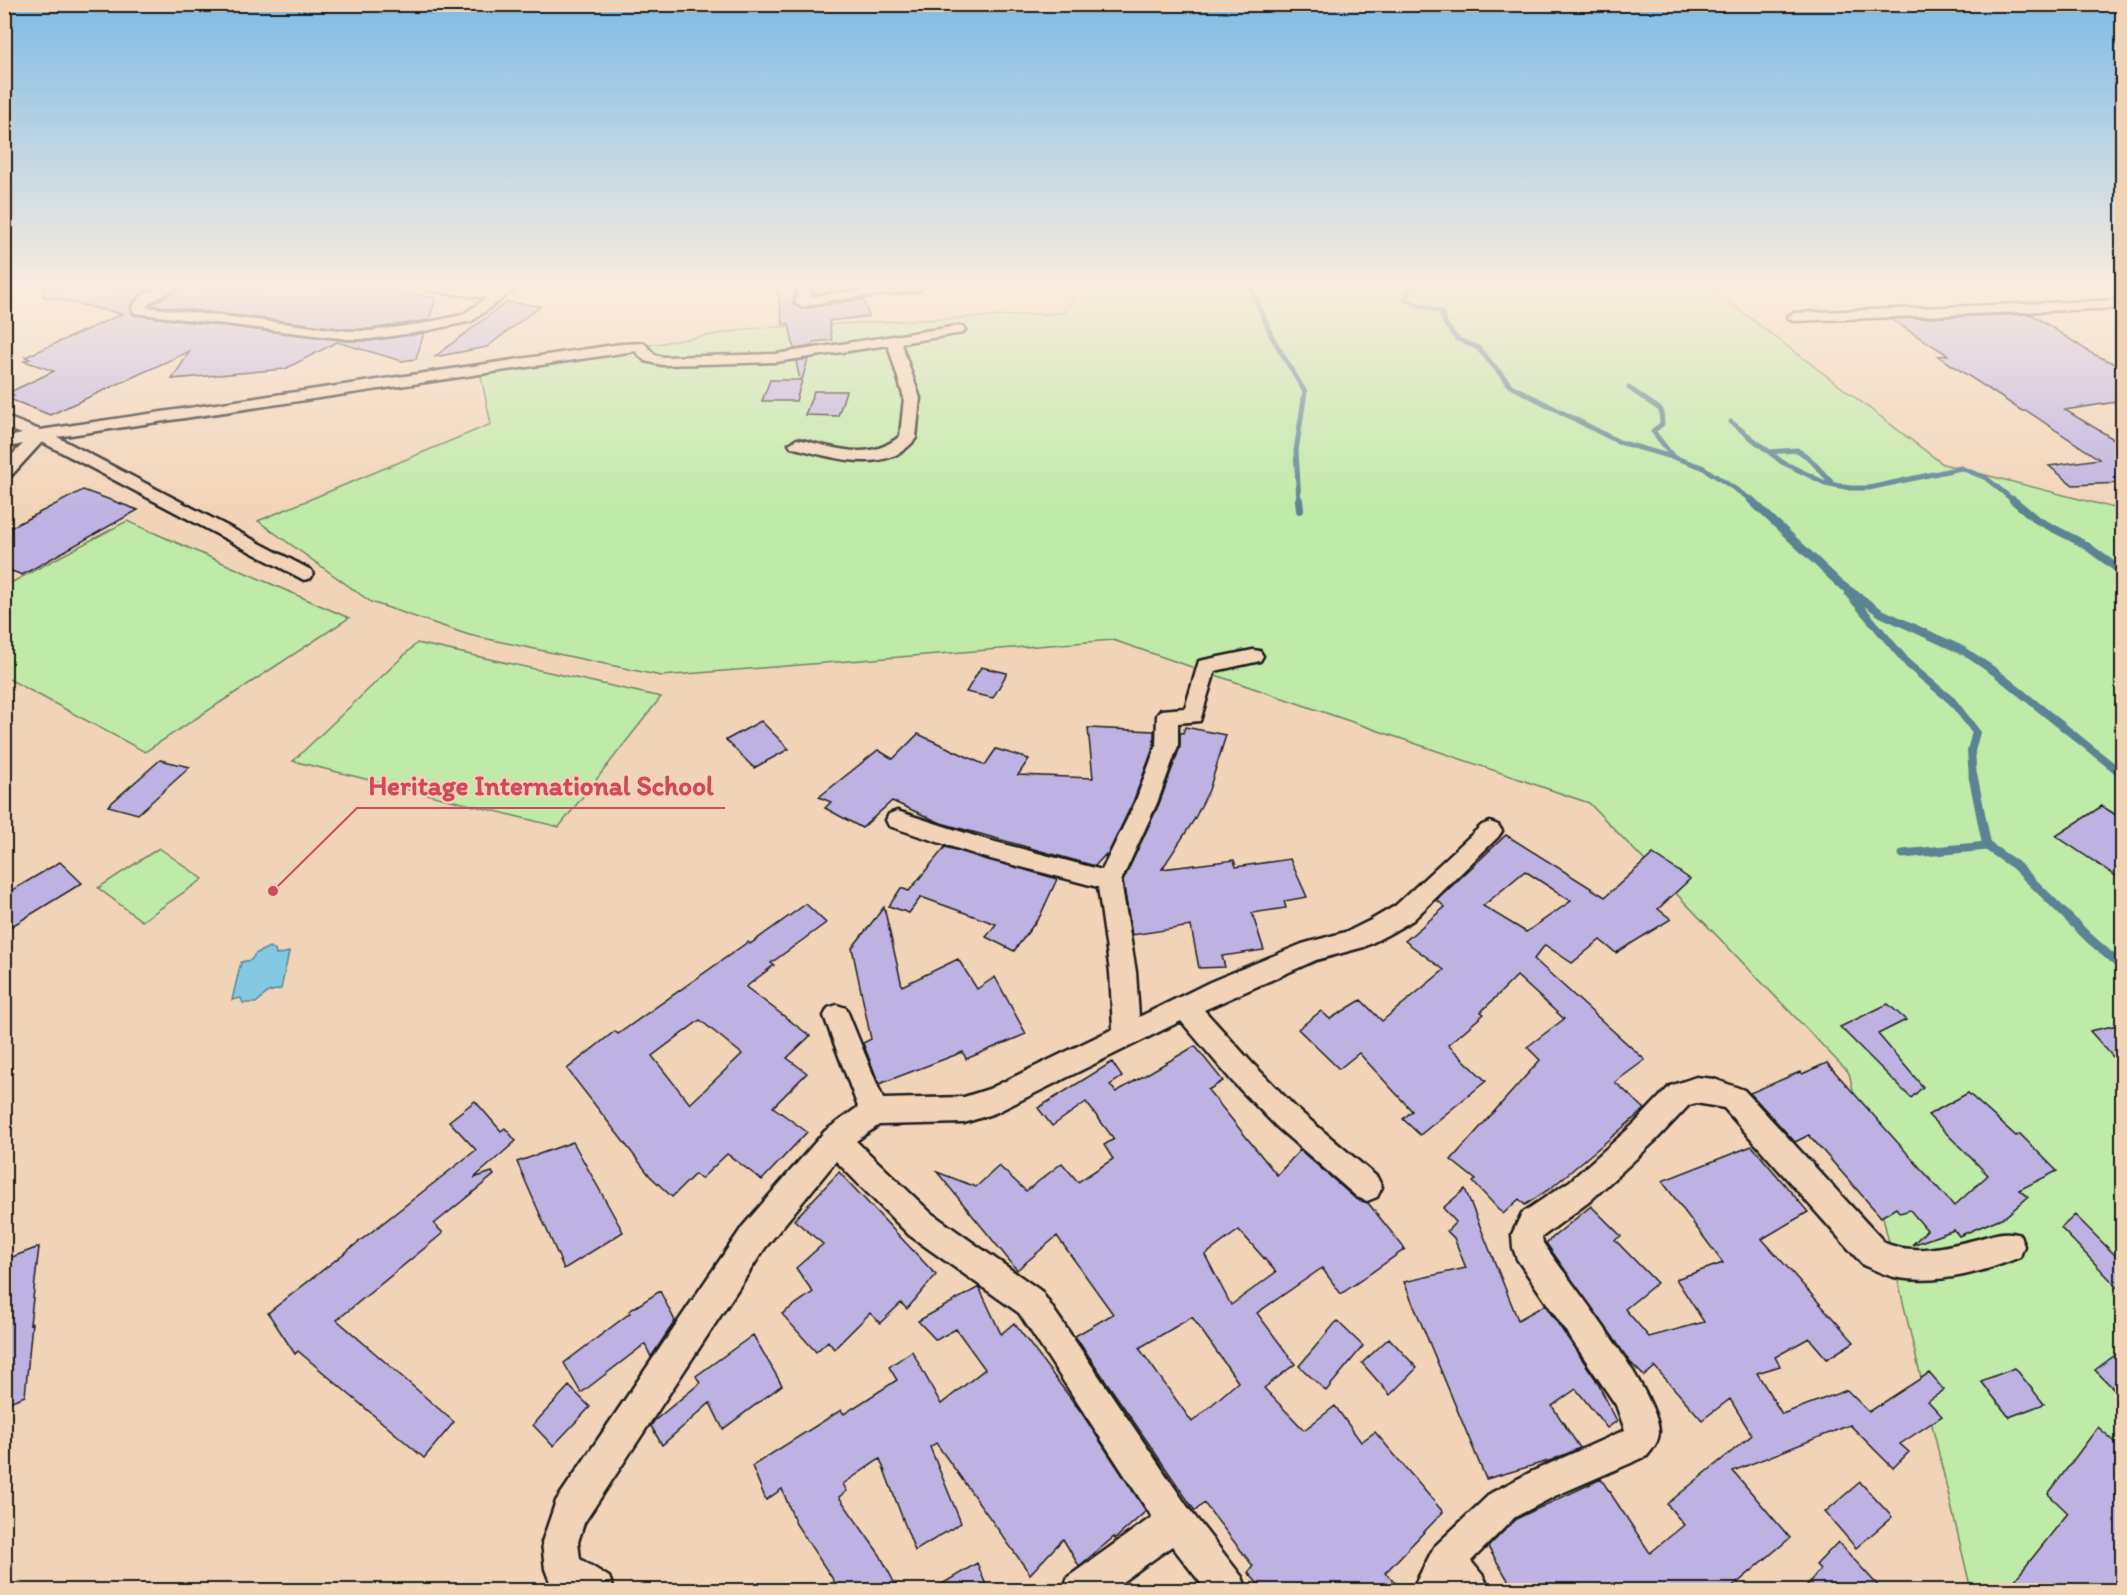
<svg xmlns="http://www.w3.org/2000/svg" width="2127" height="1595" font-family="Itim,sans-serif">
<rect width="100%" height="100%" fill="#f1d4b8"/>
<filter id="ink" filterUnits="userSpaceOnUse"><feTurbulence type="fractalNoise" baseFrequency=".0167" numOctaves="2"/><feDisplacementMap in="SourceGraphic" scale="12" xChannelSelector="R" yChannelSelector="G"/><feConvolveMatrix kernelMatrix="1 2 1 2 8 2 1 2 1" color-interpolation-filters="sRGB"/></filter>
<g filter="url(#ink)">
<!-- green -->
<path fill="#bfeaa7" stroke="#6e8362" stroke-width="1.5" d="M 1079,287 L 1709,287 L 1943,464 L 2122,510 L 2122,1590 L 1971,1590 L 1849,1073 L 1589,803 L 1113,640 L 661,676 L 469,635 L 371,602 L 258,521 L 491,424 L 480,372 L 756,328 L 1065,313 Z
M 127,521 L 349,618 L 145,752 L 5,677 L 5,586 Z
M 417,643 L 661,697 L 559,827 L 293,761 Z
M 159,848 L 203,879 L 142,921 L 98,888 Z"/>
<!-- water -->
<path fill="#83c9e4" stroke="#5a8494" stroke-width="1.5" d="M 269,947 L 275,950 L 276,955 L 289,952 L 281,989 L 268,992 L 256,1003 L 243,1003 L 241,998 L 232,1000 L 241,962 L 251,960 L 255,954 Z"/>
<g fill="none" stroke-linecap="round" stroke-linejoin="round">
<!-- stream-far2 -->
<path stroke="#5a8494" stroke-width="5" d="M 1251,287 L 1272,337 L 1305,392 L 1296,451 L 1299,501
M 1410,287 L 1405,300 L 1441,312 L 1446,325 L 1457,339 L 1478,348 L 1511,386 L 1619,442 L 1672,457
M 1629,388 L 1661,410 L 1662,424 L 1653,431 L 1673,457 L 1702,467 L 1753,501
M 1731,422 L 1782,462 L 1825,483 L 1850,488 L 1869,488 L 1961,468 L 1986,478 L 2014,501
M 1769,452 L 1797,450 L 1809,458 L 1833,484"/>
<!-- stream-far1 -->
<path stroke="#5a8494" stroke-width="8" d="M 1299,500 L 1300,510
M 1751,500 L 1839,583 L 1881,613 L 1964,651 L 1995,672 L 2122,774
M 2013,500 L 2037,520 L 2084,544 L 2122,572
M 1849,594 L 1909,665 L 1952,701 L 1976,732 L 1971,751 L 1973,778"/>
<!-- stream -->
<path stroke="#5a8494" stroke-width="9" d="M 1973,776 L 1987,846
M 1903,854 L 1987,846 L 2015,865 L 2090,939 L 2122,967"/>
</g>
<!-- building -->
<path fill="#beb2e3" stroke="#1c1c1c" stroke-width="1.5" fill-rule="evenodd" d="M 44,287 L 155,287 L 140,294 L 130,306 L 134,315 L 348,341 L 370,341 L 424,333 L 416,359 L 402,361 L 337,342 L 285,369 L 172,379 L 190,351 L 50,415 L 7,398 L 14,395 L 8,393 L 54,371 L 24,361 L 30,359 L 25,357 L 122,314 L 43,296 Z
M 181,287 L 357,287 L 436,298 L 429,320 L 370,329 L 348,329 L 151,305 Z
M 777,287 L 797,287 L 793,304 L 802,309 L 863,299 L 869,316 L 829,321 L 832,340 L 813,342 L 812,346 L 794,349 L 789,324 L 783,324 Z
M 815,287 L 859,287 L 859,288 L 813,294 Z
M 507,302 L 540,306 L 487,347 L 434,357 Z
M 2031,314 L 2091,353 L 2122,367 L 2122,401 L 2065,410 L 2122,444 L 2122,483 L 2073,485 L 2049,466 L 2099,459 L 2027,411 L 2022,411 L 1938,356 L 1948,355 L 1890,319 Z
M 808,359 L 796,401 L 762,401 L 770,380 L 800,380 L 796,361 Z
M 814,391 L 846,391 L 838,416 L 805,415 Z
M 83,490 L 138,510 L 22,575 L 4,568 L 4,531 Z
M 981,667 L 1007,673 L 993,698 L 966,692 Z
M 761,721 L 789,749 L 754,768 L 726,740 Z
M 1185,727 L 1226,735 L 1209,790 L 1194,820 L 1162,869 L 1234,860 L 1236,867 L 1290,859 L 1307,897 L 1284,901 L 1286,908 L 1252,913 L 1264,950 L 1222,956 L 1225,967 L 1199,968 L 1191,926 L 1132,935 L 1123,881 L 1159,804 L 1180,747 L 1180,733 L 1183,733 Z
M 1088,728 L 1154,731 L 1154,746 L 1133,802 L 1106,858 L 1105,855 L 1095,866 L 941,823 L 892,801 L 862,828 L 825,808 L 831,802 L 819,797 L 878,750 L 893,759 L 918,734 L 985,765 L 996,749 L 1029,759 L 1018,775 L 1093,778 Z
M 160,760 L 190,767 L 138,814 L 108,806 Z
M 2102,806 L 2122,819 L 2122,880 L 2056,836 Z
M 1506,835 L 1605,897 L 1653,854 L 1690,879 L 1658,909 L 1671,919 L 1616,953 L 1600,940 L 1572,963 L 1545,945 L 1534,959 L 1645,1060 L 1615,1082 L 1645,1109 L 1551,1188 L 1525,1205 L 1519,1199 L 1503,1214 L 1473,1182 L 1476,1180 L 1451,1160 L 1540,1060 L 1527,1047 L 1564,1019 L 1517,976 L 1481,1012 L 1484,1014 L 1448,1045 L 1486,1081 L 1420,1135 L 1403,1119 L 1412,1111 L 1359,1053 L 1339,1069 L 1298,1029 L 1321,1011 L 1330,1019 L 1361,1000 L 1382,1021 L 1444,970 L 1405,941 L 1445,907 L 1437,900 ZM 1525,871 L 1571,901 L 1526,932 L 1483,906 Z
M 945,847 L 1057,879 L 1040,916 L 1014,951 L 986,937 L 996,924 L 921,897 L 909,913 L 889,906 L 901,888 L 909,891 Z
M 60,862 L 82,883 L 4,931 L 4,895 Z
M 806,904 L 826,923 L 771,963 L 774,965 L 746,987 L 810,1036 L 787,1058 L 807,1073 L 773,1107 L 807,1132 L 762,1180 L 727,1154 L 701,1179 L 695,1174 L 672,1197 L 650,1176 L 567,1069 L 615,1031 L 618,1034 L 748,942 L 750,944 ZM 700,1020 L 742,1054 L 690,1104 L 652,1056 Z
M 884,907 L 902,986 L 958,959 L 977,989 L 995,977 L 1026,1034 L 966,1059 L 963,1052 L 879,1084 L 863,1043 L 871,1039 L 852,948 Z
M 1888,1004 L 1906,1020 L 1878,1034 L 1923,1087 L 1911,1098 L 1840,1027 Z
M 2122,1024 L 2122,1067 L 2090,1031 Z
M 1195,1046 L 1223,1081 L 1208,1090 L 1277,1175 L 1300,1150 L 1356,1199 L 1368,1203 L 1405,1249 L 1341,1294 L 1322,1268 L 1257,1313 L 1295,1364 L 1264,1388 L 1304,1430 L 1335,1406 L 1361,1442 L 1375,1432 L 1443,1512 L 1385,1573 L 1403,1590 L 1264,1590 L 1248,1573 L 1253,1566 L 1204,1503 L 1195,1511 L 1075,1336 L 1113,1314 L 1057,1236 L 1017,1270 L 937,1172 L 976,1187 L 999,1166 L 1026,1191 L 1062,1163 L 1078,1182 L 1113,1159 L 1104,1145 L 1114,1139 L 1086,1102 L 1052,1126 L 1038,1108 L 1112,1062 L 1122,1077 L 1110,1085 L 1116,1092 ZM 1239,1230 L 1276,1272 L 1231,1305 L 1205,1255 ZM 1192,1317 L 1238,1382 L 1192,1422 L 1139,1348 Z
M 1827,1063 L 1954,1206 L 1988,1175 L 1928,1115 L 1968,1093 L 2016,1136 L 2020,1134 L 2057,1171 L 2019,1190 L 2028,1197 L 2006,1216 L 1959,1236 L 1954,1230 L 1912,1245 L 1927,1230 L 1910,1210 L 1900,1213 L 1896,1208 L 1881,1217 L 1809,1135 L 1795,1142 L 1750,1093 L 1800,1072 L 1802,1074 Z
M 475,1101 L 501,1131 L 505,1128 L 516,1141 L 474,1178 L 492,1172 L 494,1175 L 434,1224 L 443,1233 L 337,1320 L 454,1422 L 424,1458 L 298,1351 L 295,1354 L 268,1313 L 476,1150 L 449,1121 Z
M 573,1142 L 623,1232 L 564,1269 L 517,1162 Z
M 1752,1146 L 1808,1212 L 1762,1239 L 1854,1342 L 1827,1359 L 1809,1338 L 1775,1357 L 1780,1366 L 1757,1373 L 1782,1414 L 1847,1390 L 1869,1412 L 1929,1373 L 1944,1390 L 1928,1401 L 1942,1416 L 1900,1444 L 1909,1452 L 1893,1468 L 1850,1425 L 1733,1471 L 1790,1538 L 1729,1590 L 1514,1590 L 1488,1547 L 1516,1519 L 1601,1479 L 1650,1553 L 1684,1525 L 1667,1504 L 1752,1435 L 1730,1399 L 1702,1420 L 1655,1367 L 1644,1376 L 1629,1361 L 1546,1243 L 1591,1206 L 1621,1236 L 1615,1240 L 1657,1283 L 1625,1309 L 1649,1337 L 1704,1322 L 1676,1279 L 1723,1263 L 1662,1181 Z
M 839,1172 L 936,1275 L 907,1309 L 901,1303 L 880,1323 L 870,1313 L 834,1349 L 828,1341 L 816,1352 L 782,1314 L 813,1292 L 796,1268 L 823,1244 L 794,1220 Z
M 1465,1189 L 1518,1320 L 1545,1305 L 1595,1378 L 1617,1421 L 1607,1428 L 1576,1389 L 1552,1406 L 1580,1448 L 1552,1460 L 1486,1479 L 1404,1282 L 1466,1268 L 1454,1238 L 1447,1231 L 1456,1222 L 1443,1208 Z
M 2075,1215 L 2122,1262 L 2122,1292 L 2061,1228 Z
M 39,1247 L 30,1324 L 32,1323 L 25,1396 L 4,1404 L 4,1260 Z
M 979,1287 L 1001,1334 L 1014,1323 L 1081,1412 L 1146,1511 L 1115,1539 L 1114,1537 L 1079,1566 L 1063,1539 L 1030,1574 L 936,1443 L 930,1447 L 961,1523 L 915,1551 L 880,1459 L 843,1484 L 847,1491 L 839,1497 L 880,1555 L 898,1590 L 840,1590 L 796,1524 L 782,1489 L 766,1500 L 752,1466 L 841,1410 L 844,1414 L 897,1380 L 889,1367 L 912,1351 L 941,1404 L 985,1369 L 956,1329 L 936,1340 L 918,1321 Z
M 660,1291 L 675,1321 L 651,1357 L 645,1344 L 581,1393 L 564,1363 L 630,1313 L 629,1311 Z
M 1337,1321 L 1363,1346 L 1326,1391 L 1299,1366 Z
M 753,1335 L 782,1385 L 723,1429 L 710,1403 L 662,1445 L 651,1426 L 654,1421 L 700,1383 L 696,1376 Z
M 1389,1338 L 1417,1368 L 1390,1395 L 1362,1363 Z
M 2122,1350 L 2122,1397 L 2095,1370 Z
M 2015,1368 L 2044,1404 L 2009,1417 L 1981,1381 Z
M 569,1386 L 590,1407 L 553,1446 L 533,1425 Z
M 2098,1427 L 2122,1448 L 2122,1590 L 2007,1590 L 2068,1513 L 2048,1494 Z
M 1860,1482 L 1892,1517 L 1856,1548 L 1825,1512 Z
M 1838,1542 L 1882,1590 L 1803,1590 L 1820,1569 L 1816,1565 Z
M 977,1563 L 988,1590 L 932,1590 Z"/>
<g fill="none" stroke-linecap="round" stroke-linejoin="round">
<defs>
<path id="minor" d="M 161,287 L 179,287 L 151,302 L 146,307 L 348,331 L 370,331 L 420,324 L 462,315 L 487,298 L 429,291 L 422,287 L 465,287 L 497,291 L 502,287 L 518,287 L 472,321 L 420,332 L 370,339 L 348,339 L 134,313 L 132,307 L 141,296 Z
M 799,287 L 813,287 L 810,297 L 879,287 L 924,287 L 917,291 L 833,300 L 802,307 L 795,303 Z
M 2122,300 L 2122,308 L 1794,321 L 1787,317 L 1794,313 Z
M 958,326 L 963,327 L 965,330 L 963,333 L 901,343 L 920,398 L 916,438 C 887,477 830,457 791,447 L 789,444 L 797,439 C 834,447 868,463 900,436 L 904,398 L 888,345 L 776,362 L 662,365 L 645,361 L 635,351 L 57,437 L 311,570 L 313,574 L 311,578 L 304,580 L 42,442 L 10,477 L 4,478 L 4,463 L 23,444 L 4,448 L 4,438 L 22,434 L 4,427 L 4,416 L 40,430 L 621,344 L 644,343 L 655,355 L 662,357 L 776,354 Z
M 1253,650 L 1260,651 L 1263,656 L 1260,661 L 1215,671 L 1200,721 L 1178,723 L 1178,746 L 1157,803 L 1121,881 L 1136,972 L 1139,1017 L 1210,982 L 1302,944 L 1349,931 L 1371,920 L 1395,906 L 1482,825 L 1490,822 L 1498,825 L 1502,831 L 1498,837 L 1413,920 L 1389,934 L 1364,947 L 1316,960 L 1204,1010 L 1252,1063 L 1297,1109 L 1377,1177 L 1382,1187 L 1377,1197 L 1367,1201 L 1357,1197 L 1277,1127 L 1232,1081 L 1181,1021 L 995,1113 L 964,1123 L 879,1125 L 856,1141 L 931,1213 L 1041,1291 L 1189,1509 L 1242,1577 L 1247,1590 L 1206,1590 L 1172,1546 L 1111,1590 L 1063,1590 L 1068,1577 L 1152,1517 L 1019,1313 L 909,1235 L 836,1161 L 765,1248 L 584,1523 L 578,1542 L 580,1559 L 609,1577 L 614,1590 L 563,1590 L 550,1582 L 545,1569 L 542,1542 L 556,1501 L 743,1226 L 825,1131 L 858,1107 L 824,1016 L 828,1008 L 837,1005 L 846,1008 L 883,1099 L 964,1097 L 989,1089 L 1113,1029 L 1110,972 L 1098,887 L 983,857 L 889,826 L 886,820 L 889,814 L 897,811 L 984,839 L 1102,870 L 1135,803 L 1156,746 L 1157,715 L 1161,710 L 1185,708 L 1199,661 Z
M 1696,1077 L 1714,1079 L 1744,1090 L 1885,1243 C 1912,1255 1946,1247 1974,1240 C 1990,1236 2004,1229 2020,1235 L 2024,1246 L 2020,1257 C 1987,1271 1943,1283 1907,1279 C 1891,1278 1877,1271 1863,1265 L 1724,1108 L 1696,1103 L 1689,1105 L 1655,1141 L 1590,1201 L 1542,1237 L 1543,1243 C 1569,1281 1658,1391 1659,1432 C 1659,1441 1653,1449 1647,1456 L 1555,1496 L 1515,1517 L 1471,1561 L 1484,1577 L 1489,1590 L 1412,1590 L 1434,1547 L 1491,1493 L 1531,1472 L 1625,1430 L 1616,1405 L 1517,1259 L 1513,1248 L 1512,1234 L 1522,1213 L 1570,1181 L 1635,1123 L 1670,1086 Z"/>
</defs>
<!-- minor casing -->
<use href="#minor" stroke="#1c1c1c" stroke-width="5"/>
<!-- minor -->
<use href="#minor" fill="#f1d4b8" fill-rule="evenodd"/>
</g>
</g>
<!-- sky -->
<linearGradient id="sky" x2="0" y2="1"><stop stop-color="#7fbce6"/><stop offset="0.56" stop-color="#f9ecdf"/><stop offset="1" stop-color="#f9ecdf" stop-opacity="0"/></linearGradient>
<rect width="2127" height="510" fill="url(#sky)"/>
<!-- callouts -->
<path fill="none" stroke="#d1495b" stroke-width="2" d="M273 891L357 808H725"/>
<circle fill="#d1495b" stroke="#f1d4b8" stroke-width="2" cx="273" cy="891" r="6"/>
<g font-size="27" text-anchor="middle" font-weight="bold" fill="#d1495b" stroke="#f1d4b8" stroke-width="4.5" stroke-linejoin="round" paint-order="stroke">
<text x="541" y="795">Heritage International School</text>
</g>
<!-- margin -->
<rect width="2127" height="1595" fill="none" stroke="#f1d4b8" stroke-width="24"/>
<rect x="12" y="12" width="2103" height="1571" fill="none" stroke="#1c1c1c" stroke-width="2" filter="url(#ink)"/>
</svg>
